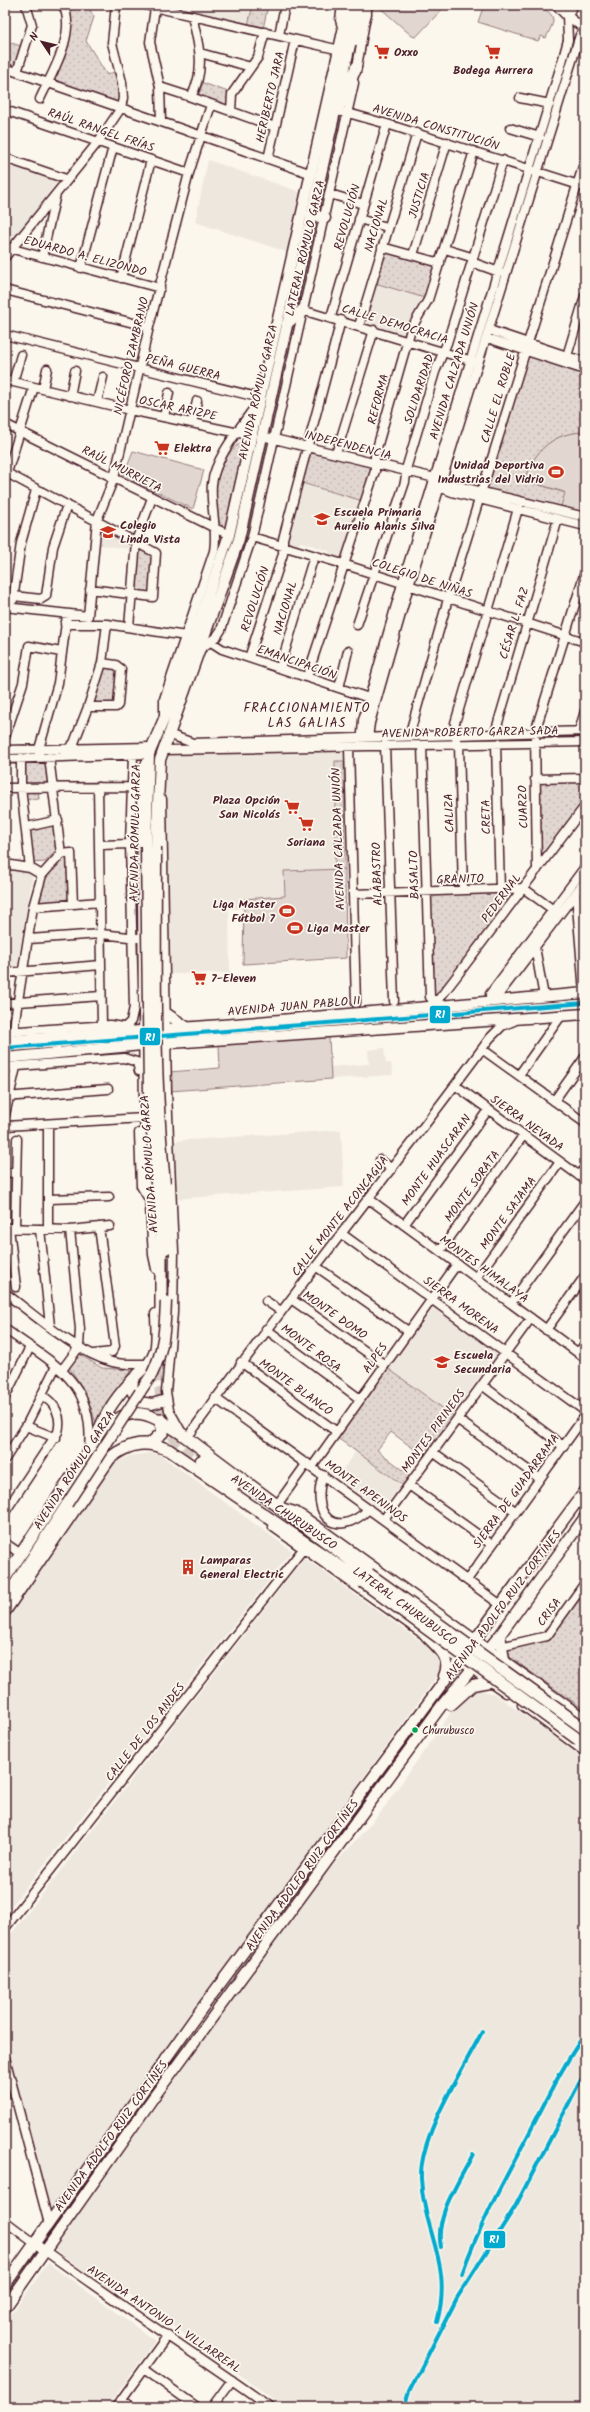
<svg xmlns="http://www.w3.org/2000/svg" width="590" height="2412" font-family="Kalam,sans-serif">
<defs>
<pattern id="park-dots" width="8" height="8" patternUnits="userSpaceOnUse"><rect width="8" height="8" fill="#e2d7d0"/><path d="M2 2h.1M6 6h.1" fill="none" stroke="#c3b8b3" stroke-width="1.8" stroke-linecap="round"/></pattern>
</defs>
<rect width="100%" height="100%" fill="#fbf7ec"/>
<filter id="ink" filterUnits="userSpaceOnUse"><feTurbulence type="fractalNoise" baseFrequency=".025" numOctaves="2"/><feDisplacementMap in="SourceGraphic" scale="8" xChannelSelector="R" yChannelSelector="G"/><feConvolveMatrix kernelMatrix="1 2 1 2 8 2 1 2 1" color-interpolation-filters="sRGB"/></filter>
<g filter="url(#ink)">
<!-- built -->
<path fill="#eee7de" d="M 176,5 L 252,5 L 248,24 L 175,9 Z
M 208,160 L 303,193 L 290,253 L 195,222 Z
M 5,162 L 58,181 L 12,241 L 9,243 L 5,242 Z
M 375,283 L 428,299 L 426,305 L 408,325 L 405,336 L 365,324 Z
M 295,481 L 363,501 L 344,560 L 330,556 L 329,551 L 301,542 L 296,546 L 286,541 Z
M 101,525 L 130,538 L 128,549 L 98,545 Z
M 344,749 L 344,761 L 335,762 L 335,870 L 284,871 L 285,909 L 229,909 L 230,973 L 171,974 L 165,781 L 169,754 Z
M 5,867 L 33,873 L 17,967 L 5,968 Z
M 384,1048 L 386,1063 L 391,1063 L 393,1075 L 331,1079 L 329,1067 L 369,1064 L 368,1050 Z
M 341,1130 L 344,1187 L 174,1199 L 172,1141 Z
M 434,1308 L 496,1352 L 496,1355 L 452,1415 L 388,1369 Z
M 356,1451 L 401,1485 L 384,1508 L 380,1509 L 337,1477 Z
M 150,1453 L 159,1454 L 292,1551 L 5,1914 L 5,1621 L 114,1463 L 130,1456 Z
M 304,1558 L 433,1650 L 441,1659 L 443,1668 L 48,2214 L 5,2048 L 5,1942 Z
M 476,1689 L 495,1694 L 585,1759 L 585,2407 L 284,2407 L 120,2287 L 114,2293 L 53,2248 L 320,1880 L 381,1812 L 457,1704 Z
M 48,2263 L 155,2341 L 107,2407 L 13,2407 L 5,2401 L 5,2323 Z"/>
<!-- green -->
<path fill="#e2d7d0" stroke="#967b7e" d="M 377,5 L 444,5 L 445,6 L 416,37 L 412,36 Z
M 484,5 C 499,5 552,0 553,20 C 553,25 548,33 546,38 L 541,36 L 538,41 L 478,22 Z
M 585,432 L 585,512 L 561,506 L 564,492 L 524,480 C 534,451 553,432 585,432 Z
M 133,451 L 204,470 L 193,509 L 123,476 Z
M 345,869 L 346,958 L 243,964 L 244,899 L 285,896 L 284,871 Z
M 329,1037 L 331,1079 L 170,1091 L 169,1072 L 220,1068 L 219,1045 Z"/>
<!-- park -->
<path fill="url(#park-dots)" stroke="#967b7e" d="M 68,5 L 87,5 L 94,17 L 86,41 L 107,75 L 116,71 L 120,105 L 53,80 C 61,59 79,27 68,5 Z
M 253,5 L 268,5 L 263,29 L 248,25 Z
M 5,41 L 21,46 L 15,66 L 5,63 Z
M 203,83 L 231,93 L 226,112 L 196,102 Z
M 385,249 L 438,265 L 428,299 L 375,283 Z
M 528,355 L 585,372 L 585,432 C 553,432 534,451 524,480 L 565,493 L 561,506 L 486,489 Z
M 243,441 L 247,442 L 230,502 L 232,508 L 225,527 C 218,524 218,517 217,511 C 213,487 220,454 243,441 Z
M 304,449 L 374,466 L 363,501 L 295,481 Z
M 137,544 L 155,553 L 151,593 L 133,591 Z
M 103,666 L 119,667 L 114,703 L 89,704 Z
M 46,759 L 48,788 L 38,789 L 39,799 L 24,800 L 22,760 Z
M 335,761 L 344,761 L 345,869 L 335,870 Z
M 585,781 L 585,799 L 540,858 L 538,782 Z
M 55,823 L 56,850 L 45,862 L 31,863 L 28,828 Z
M 70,854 L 71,901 L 35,905 L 43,876 L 62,855 Z
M 515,892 L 435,998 L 432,997 L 429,894 Z
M 79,1354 L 102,1368 L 131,1370 L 96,1423 C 89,1402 82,1384 68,1366 Z
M 386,1367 L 455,1417 L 425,1457 L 391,1432 L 377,1450 L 411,1476 L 404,1486 L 336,1437 Z
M 585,1589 L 585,1710 L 511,1658 L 504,1650 L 545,1640 Z"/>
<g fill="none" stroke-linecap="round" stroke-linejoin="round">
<!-- highway-tunnel -->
<path stroke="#d8ccc5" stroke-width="11" stroke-dasharray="11 5.5" stroke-linecap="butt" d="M 160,1355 C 160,1379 157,1415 173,1436 C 180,1446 191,1453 201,1461"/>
<defs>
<path id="minor" d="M 145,5 L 340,50
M 342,5 L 340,20 L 343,30
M 155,8 L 150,42 L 160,87 L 161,121
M 567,15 L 585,30
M 279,35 L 285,5
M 200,53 L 251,67
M 5,68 L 312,174
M 17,72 L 32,25 L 26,5
M 356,72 L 368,5
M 160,87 L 191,97 C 206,70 199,45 192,16
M 191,97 L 275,127
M 520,98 L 550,104
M 40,99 C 52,73 77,33 63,5
M 5,110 L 189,173
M 231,111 L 232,94 L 258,57 L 265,32
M 335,111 L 348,113 L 387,124 L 585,187
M 510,128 L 540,137
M 5,158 L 66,179
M 268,159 L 295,40
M 330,194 L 363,204
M 359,219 L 387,227
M 5,247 L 160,288
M 382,247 L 440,263
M 445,249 L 471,257 L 474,263 L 499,272
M 413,255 L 447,142
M 5,257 L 98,142 L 121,108 L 123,98 L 122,82 L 112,43 L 116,5
M 42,257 L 56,194
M 81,268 L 113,147
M 121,278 L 151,160
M 5,290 L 149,327
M 302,310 L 476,362
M 331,317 L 387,124
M 359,326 L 417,133
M 489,330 L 585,362
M 5,335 L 261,398 C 245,422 215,456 212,484 C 210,506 218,529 214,551 L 164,699 L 164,717
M 487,338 L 585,370
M 567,356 L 585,296
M 5,380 L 130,410 L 253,436
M 13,382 L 21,355
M 43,389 L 47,369
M 70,396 L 75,371
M 97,402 L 103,377
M 164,417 L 169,393
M 192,423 L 197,401
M 5,424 L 229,535
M 262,436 L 435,478 L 458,486 L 585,517
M 336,454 L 374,330
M 5,472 L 156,553 L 153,597 L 90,589
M 5,479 L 34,387
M 437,486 L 452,492 L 585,526
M 252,537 L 343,564 L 585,642
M 13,596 L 41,599 L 46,596 L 53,547 L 67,505
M 13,600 L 21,543 L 36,490
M 5,607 L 88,616 L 97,520 L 114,478 L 149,327 L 189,173 L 211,105
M 65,624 L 107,624 L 186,636
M 357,625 L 405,482 L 407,466 L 435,372 L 447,343 L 503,160
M 129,627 L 136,541 L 152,498
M 211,642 L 222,649 L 372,699
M 201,649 L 217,636 L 221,630 L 252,537 L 354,83
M 249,658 L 283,554 L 283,539 L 341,320
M 280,668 L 314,556
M 307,677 L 375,471 L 375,455 L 411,329 L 428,300 L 474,151
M 339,688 L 348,651
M 88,707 L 116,707 L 118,705 L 121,669 L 116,665 L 102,663
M 579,731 L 585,711
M 495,733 L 558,519
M 168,734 L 193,743 L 585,731
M 409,736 L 448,599 L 585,160
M 5,737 L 23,683 L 29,646 L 61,652
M 496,744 L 500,890
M 385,745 L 394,1001
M 422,745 L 430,997 L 433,1001 L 439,999 L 456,977 L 585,806
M 361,746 L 363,720 L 402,584 L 562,62 L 568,40 L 567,15
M 367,746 L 370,723 L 409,586 L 580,35
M 349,747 L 356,1003
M 5,750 L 151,747
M 163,750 L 585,742
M 65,752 L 74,743 L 88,707 L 102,663 L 107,624
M 39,757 L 39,749 L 58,683 L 67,615
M 149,757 L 143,769 L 141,784 L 144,1118 L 153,1255 L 156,1269
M 21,758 L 21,787 L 30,868
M 5,759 L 149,754
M 535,779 L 585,778
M 98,787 L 102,1025
M 5,788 L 131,787
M 162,799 L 167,1092 L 174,1252 L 173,1313 L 166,1392 L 169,1410 L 182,1433
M 27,827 L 58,820
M 100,845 L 130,844
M 61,854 L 71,853 L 73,904
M 5,864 L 30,868 L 42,875
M 537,870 L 535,732 L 585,572
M 463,890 L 459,745 L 455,736 L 455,723 L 520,502
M 576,893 L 584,993
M 353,894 L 523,888 L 559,914
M 33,907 L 100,902
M 29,939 L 101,934 L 138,938
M 535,947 L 544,997
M 5,973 L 101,965
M 490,994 L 585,867
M 493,1002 L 585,881
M 5,1003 L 101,996
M 5,1032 L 110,1025 L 129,1028
M 13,1032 L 33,907 L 42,875 L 61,854 L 49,757
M 121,1032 L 131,1021 L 134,1007 L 130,844 L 133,755
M 482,1049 L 585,1123
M 5,1067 L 124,1058 L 137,1062 L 139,1071
M 519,1075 L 561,1016
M 455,1085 L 585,1180
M 5,1097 L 108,1089
M 554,1101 L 585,1057
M 5,1115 L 16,1067
M 48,1124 L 48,1229
M 5,1126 L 144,1118
M 139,1133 L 141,1186 L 150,1201
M 380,1160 L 392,1169
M 5,1173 L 16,1172
M 579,1176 L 585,1167
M 49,1199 L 109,1197
M 369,1199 L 585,1358
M 404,1225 L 488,1110
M 5,1228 L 70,1230 L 110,1226
M 9,1228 L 16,1287
M 15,1228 L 17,1139
M 40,1229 L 50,1326
M 70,1230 L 80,1329 L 79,1347
M 342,1234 L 585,1411
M 440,1251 L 523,1136
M 317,1267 L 408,1331
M 476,1278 L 560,1162
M 5,1293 C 36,1316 74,1351 112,1362 C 123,1365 137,1364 149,1364
M 291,1299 L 385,1365
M 266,1301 L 281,1311
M 511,1303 L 585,1201
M 5,1329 C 53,1364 95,1380 89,1449
M 266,1329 L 360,1399
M 546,1330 L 585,1276
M 578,1353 L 585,1344
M 94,1354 L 112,1352 L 115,1346 L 99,1227
M 241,1362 L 337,1432
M 62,1370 L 79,1347
M 482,1385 L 563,1446
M 5,1397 L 30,1347
M 215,1398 L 501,1605
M 457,1419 L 539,1478
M 26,1426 L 56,1438
M 187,1438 C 285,1302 391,1173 490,1038 L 502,1026 L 514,1021
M 433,1452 L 515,1511
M 5,1459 L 26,1426 L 56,1366
M 312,1467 L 457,1264
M 323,1475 C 310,1515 335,1541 369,1509
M 409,1485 L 491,1544
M 277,1505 L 307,1463
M 281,1507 L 295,1511 L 305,1517 L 585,1718
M 5,1512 L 58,1432 C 62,1417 56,1403 41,1395
M 384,1519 L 531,1318
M 273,1527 L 430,1639
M 5,1543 L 21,1554
M 467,1580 L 585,1416
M 439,1646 L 506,1693
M 500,1647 L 547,1636 L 585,1583
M 522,1705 L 585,1752
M 5,1928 L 303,1549
M 5,2058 L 49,2224
M 5,2221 C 91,2287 182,2344 270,2407
M 144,2369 L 197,2407
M 122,2399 L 132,2407
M 116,2407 L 168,2335
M 212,2407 L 232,2380"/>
<path id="major" d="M 557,5 L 567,15 L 572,5
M 355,40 L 366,14
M 338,108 L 345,98 L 356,67
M 311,215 L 325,218
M 287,324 L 302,310
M 146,846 L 149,754 L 172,700 L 229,535 L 349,5
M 156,847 L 160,760 L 239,539 L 359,5
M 167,1014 L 188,1028
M 5,1041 L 235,1024 L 585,993
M 5,1058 L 142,1045 L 585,1014
M 165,1183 L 166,1249
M 156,1184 L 157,1212
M 133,1379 L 132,1391 L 138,1402 L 152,1404 L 166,1400
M 140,1392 L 152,1374
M 96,1440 C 101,1418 117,1396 132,1380 C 141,1370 151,1364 155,1351 C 158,1340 156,1325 156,1314
M 5,1599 L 67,1504
M 500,1635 L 504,1660
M 426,1636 C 438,1648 452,1658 444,1676
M 451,1705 L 473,1685 L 489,1682
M 5,2285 L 194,2019 L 585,1491
M 5,2308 L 153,2098 L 442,1705 L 500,1635 L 585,1517"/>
<path id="highway" d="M 157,1204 L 161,1228 L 161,1325
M 151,1443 L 163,1432 L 160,1419
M 201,1461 L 234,1485
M 5,1578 L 96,1440 C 127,1402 144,1409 182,1434 L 369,1574
M 5,1611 L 110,1458 C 130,1442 147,1440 169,1450 L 363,1582"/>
</defs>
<!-- minor casing -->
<use href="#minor" stroke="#4a1f2b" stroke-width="11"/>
<!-- major casing -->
<use href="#major" stroke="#4a1f2b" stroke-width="13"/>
<!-- highway casing -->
<use href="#highway" stroke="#4a1f2b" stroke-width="14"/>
<!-- minor -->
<use href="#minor" stroke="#fbf7ec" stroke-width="8"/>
<!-- major -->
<use href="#major" stroke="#fbf7ec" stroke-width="10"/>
<!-- highway -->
<use href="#highway" stroke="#fbf7ec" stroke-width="11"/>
<defs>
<path id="major-bridge" d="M 146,846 L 149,1092 L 156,1184
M 156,847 C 156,959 153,1071 165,1183
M 152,1374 C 164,1350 165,1327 166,1301
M 67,1504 L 140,1392"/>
<path id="highway-bridge" d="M 369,1574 L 585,1729
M 363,1582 L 579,1740"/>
</defs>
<!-- major-bridge casing -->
<use href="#major-bridge" stroke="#4a1f2b" stroke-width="13" stroke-linecap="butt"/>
<!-- highway-bridge casing -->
<use href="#highway-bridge" stroke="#4a1f2b" stroke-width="14" stroke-linecap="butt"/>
<!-- major-bridge -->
<use href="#major-bridge" stroke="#fbf7ec" stroke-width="10"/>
<!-- highway-bridge -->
<use href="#highway-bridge" stroke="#fbf7ec" stroke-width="11"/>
<defs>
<path id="rail-1" d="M 5,1048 L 585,1003
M 441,2247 C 434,2215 460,2181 473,2154
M 462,2274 C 478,2228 502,2184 525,2141 C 544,2105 561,2068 585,2034
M 437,2322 C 453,2265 424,2233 421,2179 C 419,2136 462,2071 482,2032
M 404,2407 L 409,2392 L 457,2298 L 515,2207 L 585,2072"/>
</defs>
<!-- rail-1 casing -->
<use href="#rail-1" stroke="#fbf7ec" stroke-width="7"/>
<!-- rail-1 -->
<use href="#rail-1" stroke="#00a9ce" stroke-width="4"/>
</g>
</g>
<!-- icons -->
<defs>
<symbol id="supermarket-bare" viewBox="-9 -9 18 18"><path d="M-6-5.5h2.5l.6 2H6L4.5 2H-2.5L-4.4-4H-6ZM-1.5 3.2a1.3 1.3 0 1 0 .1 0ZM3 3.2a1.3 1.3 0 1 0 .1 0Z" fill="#c8321e" stroke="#fbf7ec" stroke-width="2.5" paint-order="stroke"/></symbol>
<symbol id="stadium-bare" viewBox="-9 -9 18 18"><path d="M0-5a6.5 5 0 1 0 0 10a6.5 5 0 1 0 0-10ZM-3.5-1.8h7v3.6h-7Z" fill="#c8321e" stroke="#fbf7ec" stroke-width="2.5" paint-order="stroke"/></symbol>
<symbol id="school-bare" viewBox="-9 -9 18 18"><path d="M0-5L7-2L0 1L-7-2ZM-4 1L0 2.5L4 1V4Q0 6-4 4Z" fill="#c8321e" stroke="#fbf7ec" stroke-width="2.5" paint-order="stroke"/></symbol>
<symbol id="building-bare" viewBox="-9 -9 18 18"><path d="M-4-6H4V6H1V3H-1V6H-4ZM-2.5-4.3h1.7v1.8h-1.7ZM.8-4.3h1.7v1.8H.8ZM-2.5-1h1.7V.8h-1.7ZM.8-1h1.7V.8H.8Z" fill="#c8321e" stroke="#fbf7ec" stroke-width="2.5" paint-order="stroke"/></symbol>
</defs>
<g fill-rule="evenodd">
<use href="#supermarket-bare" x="371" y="41" width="22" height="22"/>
<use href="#supermarket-bare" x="482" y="41" width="22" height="22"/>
<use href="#supermarket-bare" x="151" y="437" width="22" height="22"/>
<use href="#stadium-bare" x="545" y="461" width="22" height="22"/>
<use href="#school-bare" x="311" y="508" width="22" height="22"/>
<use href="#school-bare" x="97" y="521" width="22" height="22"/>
<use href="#supermarket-bare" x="281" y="796" width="22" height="22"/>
<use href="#supermarket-bare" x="295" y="813" width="22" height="22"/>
<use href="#stadium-bare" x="276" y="900" width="22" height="22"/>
<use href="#stadium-bare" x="284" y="917" width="22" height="22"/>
<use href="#supermarket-bare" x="188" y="967" width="22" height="22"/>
<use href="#school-bare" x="431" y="1351" width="22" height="22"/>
<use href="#building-bare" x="177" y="1556" width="22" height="22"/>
</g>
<!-- markers -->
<circle fill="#00a651" stroke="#fbf7ec" stroke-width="1.5" cx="415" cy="1730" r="3.5"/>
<g text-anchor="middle" stroke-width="3.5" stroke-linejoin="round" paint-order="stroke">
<!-- bus labels -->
<g font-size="11" fill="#4a1f2b" stroke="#fbf7ec" text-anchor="start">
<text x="422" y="1734">Churubusco</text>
</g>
<!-- poi labels -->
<g font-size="12" font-weight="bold" fill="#4a1f2b" stroke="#fbf7ec" text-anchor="start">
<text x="394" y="56">Oxxo</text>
<text x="493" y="74" text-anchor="middle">Bodega Aurrera</text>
<text x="174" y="452">Elektra</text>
<text x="544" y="469" text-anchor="end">Unidad Deportiva<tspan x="544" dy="14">Industrias del Vidrio</tspan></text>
<text x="334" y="516">Escuela Primaria<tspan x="334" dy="14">Aurelio Alanis Silva</tspan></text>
<text x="120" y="529">Colegio<tspan x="120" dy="14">Linda Vista</tspan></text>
<text x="280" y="804" text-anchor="end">Plaza Opción<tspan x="280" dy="14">San Nicolás</tspan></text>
<text x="306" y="846" text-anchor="middle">Soriana</text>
<text x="275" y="908" text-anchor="end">Liga Master<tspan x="275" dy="14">Fútbol 7</tspan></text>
<text x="307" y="932">Liga Master</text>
<text x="211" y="982">7-Eleven</text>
<text x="454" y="1359">Escuela<tspan x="454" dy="14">Secundaria</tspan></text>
<text x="200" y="1564">Lamparas<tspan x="200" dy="14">General Electric</tspan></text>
</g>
<!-- street labels -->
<g font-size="12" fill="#4a1f2b" stroke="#fbf7ec">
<text transform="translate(270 97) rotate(-77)" y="4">HERIBERTO JARA</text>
<text transform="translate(436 127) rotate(17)" y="4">AVENIDA CONSTITUCIÓN</text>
<text transform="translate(101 130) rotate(19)" y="4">RAÚL RANGEL FRÍAS</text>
<text transform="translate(419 195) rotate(-73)" y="4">JUSTICIA</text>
<text transform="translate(347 217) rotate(-74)" y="4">REVOLUCIÓN</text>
<text transform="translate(376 225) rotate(-73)" y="4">NACIONAL</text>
<text transform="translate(305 248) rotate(-77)" y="4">LATERAL RÓMULO GARZA</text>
<text transform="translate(85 256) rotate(15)" y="4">EDUARDO A. ELIZONDO</text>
<text transform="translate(395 324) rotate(17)" y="4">CALLE DEMOCRACIA</text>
<text transform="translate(131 356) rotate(-77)" y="4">NICÉFORO ZAMBRANO</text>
<text transform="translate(183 367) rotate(14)" y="4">PEÑA GUERRA</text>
<text transform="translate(454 371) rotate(-73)" y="4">AVENIDA CALZADA UNIÓN</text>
<text transform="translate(419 389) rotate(-72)" y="4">SOLIDARIDAD</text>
<text transform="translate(258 392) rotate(-77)" y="4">AVENIDA RÓMULO GARZA</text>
<text transform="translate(498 398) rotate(-73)" y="4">CALLE EL ROBLE</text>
<text transform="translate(378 399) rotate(-75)" y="4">REFORMA</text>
<text transform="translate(178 408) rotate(12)" y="4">OSCAR ARIZPE</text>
<text transform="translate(348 445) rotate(14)" y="4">INDEPENDENCIA</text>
<text transform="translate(122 469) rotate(27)" y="4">RAÚL MURRIETA</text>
<text transform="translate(422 578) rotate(18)" y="4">COLEGIO DE NIÑAS</text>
<text transform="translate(255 599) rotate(-72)" y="4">REVOLUCIÓN</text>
<text transform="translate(285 608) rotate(-73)" y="4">NACIONAL</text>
<text transform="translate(514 623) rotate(-73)" y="4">CÉSAR L. FAZ</text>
<text transform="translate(297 662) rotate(19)" y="4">EMANCIPACIÓN</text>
<text transform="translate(470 732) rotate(-1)" y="4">AVENIDA ROBERTO GARZA SADA</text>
<text transform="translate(523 807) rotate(-92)" y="4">CUARZO</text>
<text transform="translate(449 813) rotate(-92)" y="4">CALIZA</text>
<text transform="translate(486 817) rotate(-91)" y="4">CRETA</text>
<text transform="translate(135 833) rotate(-89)" y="4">AVENIDA RÓMULO GARZA</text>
<text transform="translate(338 839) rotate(-92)" y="4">AVENIDA CALZADA UNIÓN</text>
<text transform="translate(377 874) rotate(-92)" y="4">ALABASTRO</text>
<text transform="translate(414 875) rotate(-92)" y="4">BASALTO</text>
<text transform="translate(460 879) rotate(-2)" y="4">GRANITO</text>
<text transform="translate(501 898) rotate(-53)" y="4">PEDERNAL</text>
<text transform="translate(294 1006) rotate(-5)" y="4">AVENIDA JUAN PABLO II</text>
<text transform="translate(527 1123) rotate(36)" y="4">SIERRA NEVADA</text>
<text transform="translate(436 1160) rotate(-54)" y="4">MONTE HUASCARAN</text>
<text transform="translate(149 1164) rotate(-94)" y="4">AVENIDA RÓMULO GARZA</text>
<text transform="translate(472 1186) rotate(-54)" y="4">MONTE SORATA</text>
<text transform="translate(508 1213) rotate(-54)" y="4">MONTE SAJAMA</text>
<text transform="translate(340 1216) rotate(-52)" y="4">CALLE MONTE ACONCAGUA</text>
<text transform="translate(484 1269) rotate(36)" y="4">MONTES HIMALAYA</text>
<text transform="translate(461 1305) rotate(36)" y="4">SIERRA MORENA</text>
<text transform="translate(335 1315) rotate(35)" y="4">MONTE DOMO</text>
<text transform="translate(311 1348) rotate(37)" y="4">MONTE ROSA</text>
<text transform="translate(375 1358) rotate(-55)" y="4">ALPES</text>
<text transform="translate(296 1387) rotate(36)" y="4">MONTE BLANCO</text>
<text transform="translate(433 1431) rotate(-54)" y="4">MONTES PIRINEOS</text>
<text transform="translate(74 1470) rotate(-57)" y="4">AVENIDA RÓMULO GARZA</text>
<text transform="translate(366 1491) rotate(36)" y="4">MONTE APENINOS</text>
<text transform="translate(516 1491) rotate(-54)" y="4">SIERRA DE GUADARRAMA</text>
<text transform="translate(284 1512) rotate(34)" y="4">AVENIDA CHURUBUSCO</text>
<text transform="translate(503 1605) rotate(-53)" y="4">AVENIDA ADOLFO RUIZ CORTÍNES</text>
<text transform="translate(405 1606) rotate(36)" y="4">LATERAL CHURUBUSCO</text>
<text transform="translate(549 1612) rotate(-53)" y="4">CRISA</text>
<text transform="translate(145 1732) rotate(-52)" y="4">CALLE DE LOS ANDES</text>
<text transform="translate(302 1875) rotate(-54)" y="4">AVENIDA ADOLFO RUIZ CORTÍNES</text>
<text transform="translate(111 2136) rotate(-54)" y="4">AVENIDA ADOLFO RUIZ CORTÍNES</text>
<text transform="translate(164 2319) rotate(34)" y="4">AVENIDA ANTONIO I. VILLARREAL</text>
</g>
<!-- neighbourhood labels -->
<g font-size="13" letter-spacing="1" fill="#4a1f2b" stroke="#fbf7ec">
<text x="307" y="712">FRACCIONAMIENTO<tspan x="307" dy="15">LAS GALIAS</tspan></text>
</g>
</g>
<g stroke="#fbf7ec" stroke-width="1.5">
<rect x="429" y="1005" width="22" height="19" rx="4" fill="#00a9ce"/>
<rect x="139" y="1027" width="22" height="19" rx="4" fill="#00a9ce"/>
<rect x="483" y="2230" width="23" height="19" rx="4" fill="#00a9ce"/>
</g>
<g font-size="11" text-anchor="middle" font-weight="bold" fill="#fff">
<text x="440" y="1018">R1</text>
<text x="150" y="1041">R1</text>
<text x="494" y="2243">R1</text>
</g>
<!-- margin -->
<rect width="590" height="2412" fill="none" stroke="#fbf7ec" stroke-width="20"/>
<rect x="10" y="10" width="570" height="2392" fill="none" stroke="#4a1f2b" stroke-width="1.5" filter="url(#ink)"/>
<!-- north arrow -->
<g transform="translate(42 42) rotate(305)" stroke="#fbf7ec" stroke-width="3" paint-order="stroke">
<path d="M0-3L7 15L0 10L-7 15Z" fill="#4a1f2b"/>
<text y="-6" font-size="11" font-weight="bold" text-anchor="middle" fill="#4a1f2b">N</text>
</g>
</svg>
